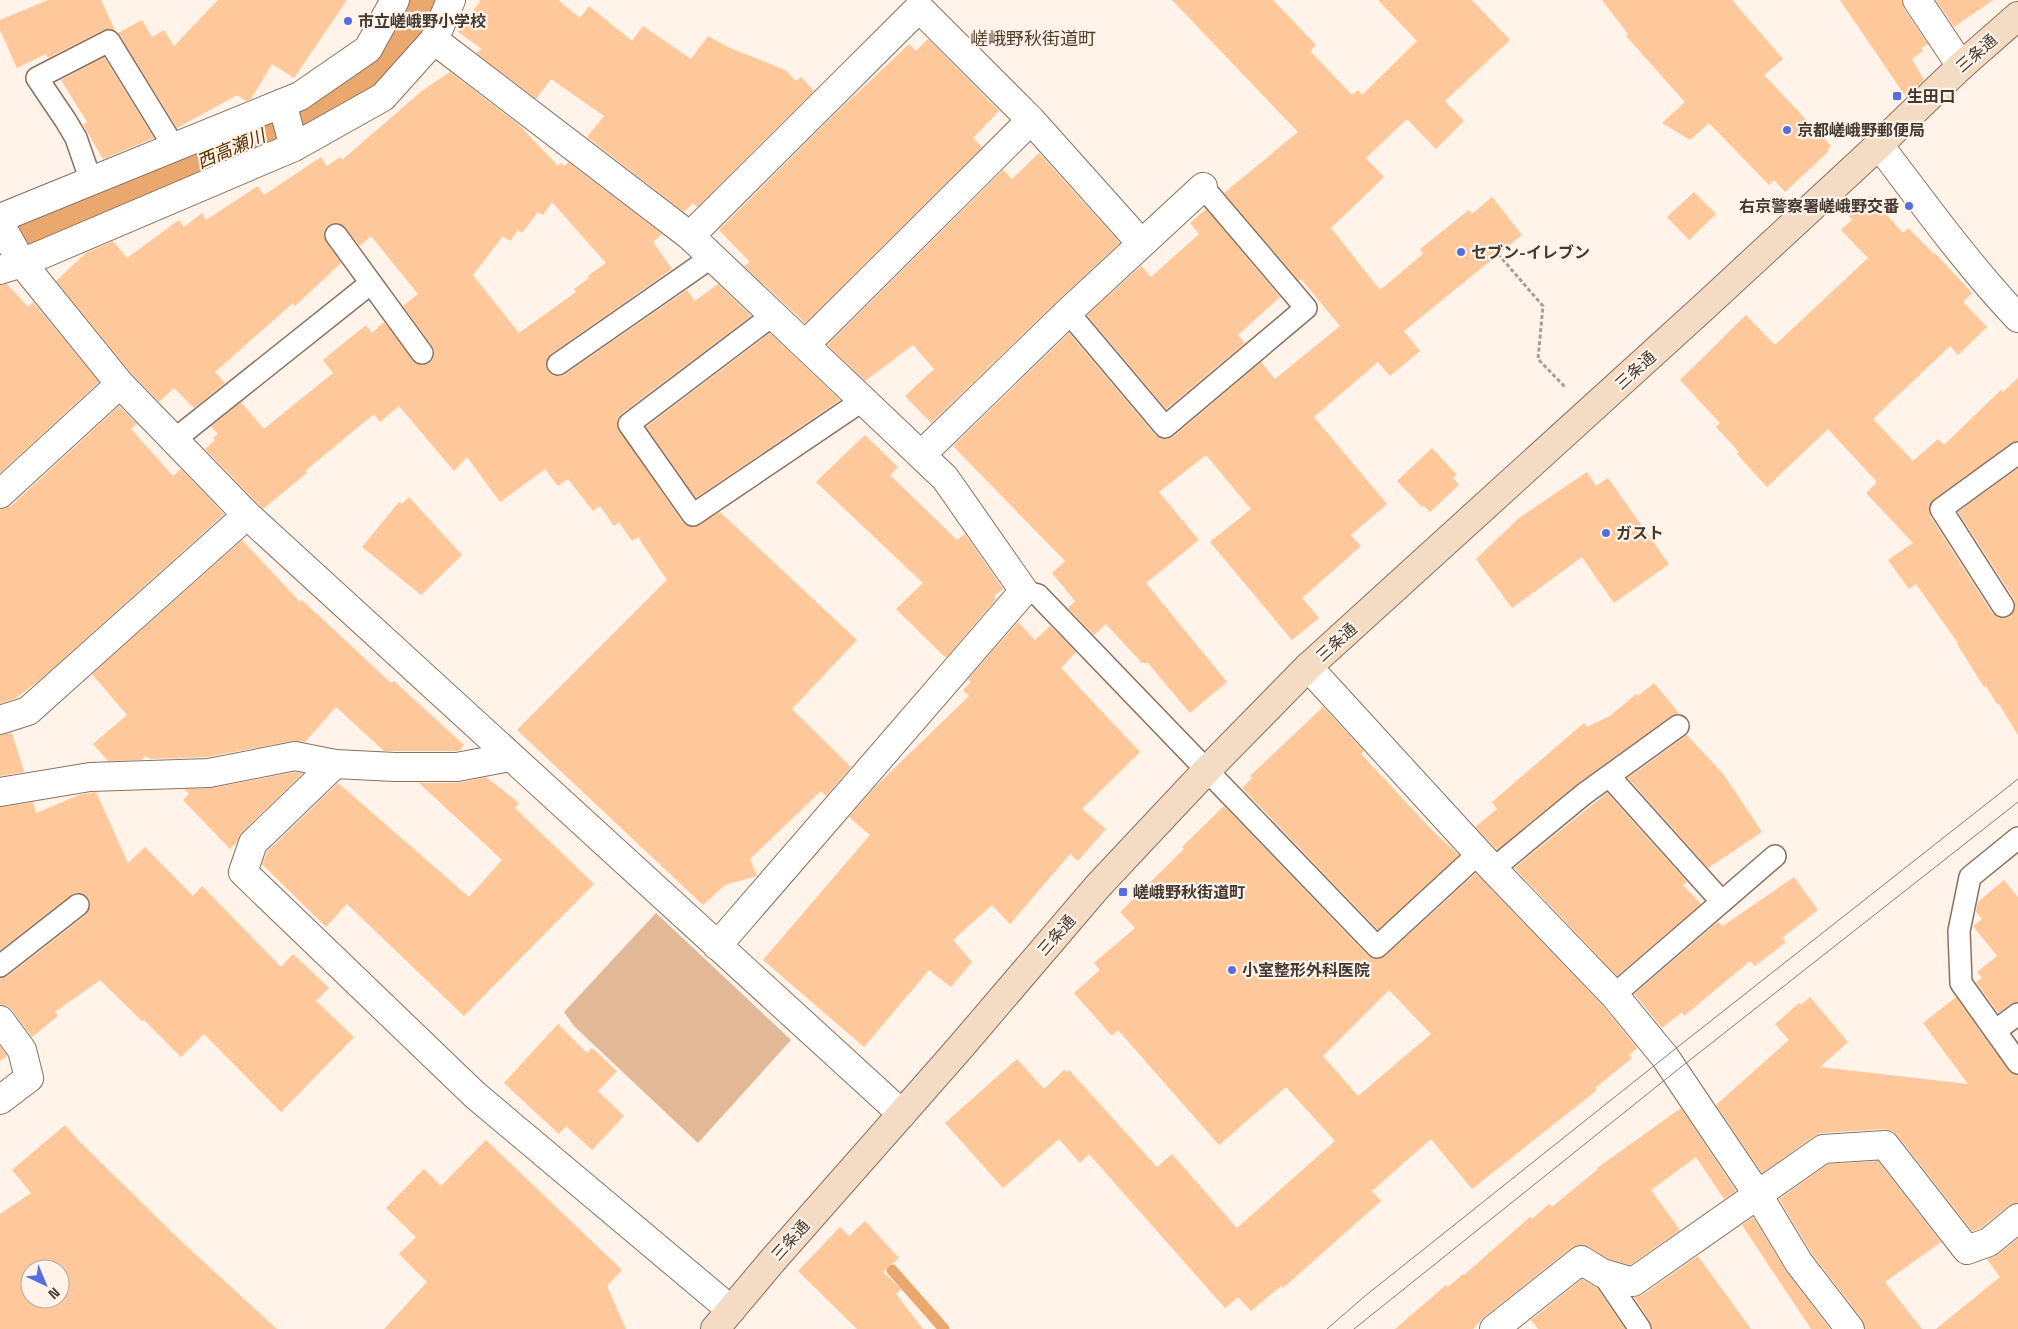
<svg xmlns="http://www.w3.org/2000/svg" width="2018" height="1329" font-family="'Space Grotesk','Noto Sans JP',sans-serif">
<rect width="100%" height="100%" fill="#fff3ea"/>
<!-- park -->
<path fill="#e2b896" d="M 656,913 L 791,1040 L 698,1143 L 574,1026 L 564,1012 Z"/>
<g fill="none" stroke-linecap="round" stroke-linejoin="round">
<!-- stream -->
<path stroke="#eaa76e" stroke-width="11" d="M 892,1270 L 944,1329"/>
<!-- river -->
<path stroke="#eaa76e" stroke-width="66" d="M 0,247 L 260,136 L 302,116 L 315,112 L 371,74 L 403,43 L 421,0"/>
</g>
<!-- building -->
<path fill="#ffc89a" fill-rule="evenodd" d="M 48,0 L 101,0 L 115,30 L 103,30 L 48,58 L 46,54 L 17,68 L 0,30 L 0,20 Z
M 218,0 L 347,0 L 294,78 L 272,64 L 251,99 L 246,101 L 237,95 L 177,128 L 118,33 L 142,20 L 152,37 L 164,30 L 174,46 Z
M 481,0 L 558,0 L 580,18 L 589,6 L 632,41 L 643,26 L 691,59 L 708,36 L 730,48 L 785,70 L 796,81 L 801,77 L 814,91 L 697,207 L 693,203 L 684,212 L 587,137 L 604,116 L 551,79 L 536,99 L 476,53 L 482,49 L 458,32 Z
M 1172,0 L 1273,0 L 1316,45 L 1310,51 L 1352,95 L 1358,90 L 1362,95 L 1417,41 L 1378,0 L 1472,0 L 1510,40 L 1445,101 L 1464,121 L 1436,149 L 1407,119 L 1366,158 L 1384,177 L 1331,228 L 1380,290 L 1423,254 L 1420,249 L 1469,210 L 1472,214 L 1492,197 L 1522,235 L 1404,331 L 1420,351 L 1390,376 L 1378,362 L 1314,417 L 1387,504 L 1351,535 L 1361,546 L 1302,598 L 1319,618 L 1292,640 L 1210,542 L 1251,509 L 1206,455 L 1159,492 L 1199,540 L 1146,583 L 1227,682 L 1190,713 L 1148,663 L 1142,663 L 1106,624 L 1094,635 L 1068,608 L 1075,601 L 1052,573 L 1065,561 L 953,446 L 1069,333 L 1155,435 L 1160,439 L 1167,439 L 1173,437 L 1261,362 L 1275,379 L 1340,326 L 1301,279 L 1299,281 L 1224,193 L 1298,132 Z
M 1602,0 L 1732,0 L 1783,59 L 1764,75 L 1821,135 L 1831,146 L 1827,150 L 1829,151 L 1785,192 L 1774,180 L 1769,185 L 1709,123 L 1690,140 L 1662,123 L 1685,102 L 1626,36 L 1628,34 Z
M 1840,0 L 1902,0 L 1904,9 L 1928,44 L 1921,48 L 1923,51 L 1912,59 L 1924,80 L 1906,97 Z
M 1936,0 L 1993,0 L 1954,27 Z
M 928,39 L 999,111 L 973,138 L 982,147 L 805,323 L 744,266 L 750,262 L 719,230 L 836,113 L 909,44 L 916,51 Z
M 104,57 L 154,138 L 103,159 L 83,125 L 87,122 L 61,80 Z
M 450,72 L 518,124 L 558,166 L 561,163 L 565,166 L 568,162 L 662,234 L 653,242 L 672,269 L 551,354 L 547,358 L 546,365 L 548,371 L 552,375 L 559,376 L 565,374 L 687,290 L 695,301 L 718,284 L 751,316 L 621,414 L 617,419 L 617,426 L 683,523 L 688,526 L 694,527 L 720,512 L 857,640 L 792,709 L 851,767 L 826,796 L 821,791 L 750,859 L 757,876 L 725,885 L 703,905 L 517,730 L 667,580 L 638,537 L 632,541 L 619,522 L 614,526 L 600,506 L 593,511 L 568,479 L 558,486 L 545,469 L 500,502 L 467,457 L 454,471 L 399,406 L 380,422 L 374,414 L 305,471 L 307,473 L 263,509 L 205,449 L 215,440 L 213,438 L 218,434 L 211,426 L 241,402 L 263,428 L 265,428 L 333,373 L 323,360 L 366,325 L 372,333 L 384,322 L 417,364 L 424,365 L 429,363 L 433,358 L 434,352 L 432,346 L 403,306 L 418,294 L 371,236 L 360,246 L 341,224 L 334,223 L 328,225 L 324,230 L 324,237 L 341,263 L 295,306 L 293,303 L 215,372 L 225,383 L 194,408 L 174,388 L 159,402 L 132,374 L 56,281 L 86,253 L 113,241 L 127,258 L 179,220 L 184,227 L 202,213 L 206,220 L 258,186 L 264,195 L 321,157 L 327,166 L 340,157 L 342,160 L 423,90 ZM 552,202 L 606,263 L 588,276 L 589,278 L 574,289 L 576,292 L 519,333 L 473,275 L 503,236 L 510,241 L 518,230 L 522,233 L 538,212 L 543,215 Z
M 1039,153 L 1120,243 L 1057,301 L 931,423 L 905,396 L 934,369 L 913,345 L 865,381 L 827,345 L 1003,170 L 1012,179 Z
M 1694,192 L 1716,214 L 1689,240 L 1667,217 Z
M 1870,196 L 1903,233 L 1908,228 L 1934,254 L 1935,253 L 1972,293 L 1963,302 L 1987,327 L 1958,355 L 1950,346 L 1873,419 L 1913,461 L 1938,439 L 1944,445 L 2001,390 L 2003,392 L 2018,378 L 2018,441 L 2011,443 L 1934,499 L 1929,509 L 1930,516 L 1992,613 L 1998,617 L 2003,618 L 2009,617 L 2014,611 L 2015,605 L 2014,599 L 1958,512 L 2018,468 L 2018,735 L 1999,704 L 1997,704 L 1986,686 L 1984,687 L 1957,644 L 1958,643 L 1916,584 L 1909,589 L 1888,560 L 1913,543 L 1866,493 L 1877,482 L 1828,429 L 1767,487 L 1737,454 L 1739,452 L 1716,427 L 1720,423 L 1680,380 L 1746,315 L 1775,345 L 1868,258 L 1841,230 L 1852,220 L 1849,216 Z
M 1206,209 L 1280,297 L 1238,335 L 1245,343 L 1166,409 L 1087,315 L 1141,266 L 1151,277 L 1199,234 L 1190,223 Z
M 7,284 L 28,307 L 33,302 L 99,382 L 0,473 L 0,285 Z
M 770,333 L 840,400 L 696,498 L 646,427 Z
M 119,406 L 137,424 L 131,429 L 173,476 L 181,469 L 224,514 L 42,678 L 16,698 L 0,704 L 0,509 L 11,506 Z
M 865,435 L 898,467 L 890,475 L 957,540 L 965,534 L 1003,589 L 994,596 L 996,599 L 946,658 L 896,609 L 923,583 L 816,482 Z
M 1432,448 L 1457,475 L 1453,478 L 1459,485 L 1430,512 L 1424,506 L 1422,507 L 1397,481 Z
M 1587,472 L 1596,486 L 1608,478 L 1669,564 L 1614,603 L 1582,557 L 1512,608 L 1476,559 L 1519,518 Z
M 409,497 L 462,555 L 421,595 L 362,547 L 399,502 L 402,504 Z
M 242,540 L 300,602 L 302,600 L 391,683 L 394,681 L 464,745 L 459,751 L 384,751 L 336,707 L 305,742 L 292,741 L 207,757 L 150,759 L 146,756 L 141,760 L 108,761 L 93,744 L 127,715 L 92,674 Z
M 1018,622 L 1035,640 L 1050,626 L 1076,652 L 1061,668 L 1140,752 L 1082,809 L 1106,829 L 1078,861 L 1070,854 L 1010,924 L 992,905 L 953,940 L 972,962 L 951,987 L 929,970 L 864,1047 L 763,960 L 870,835 L 849,817 L 875,787 L 969,696 L 963,690 L 971,682 L 968,679 Z
M 1654,683 L 1679,713 L 1671,716 L 1577,784 L 1497,850 L 1475,827 L 1497,809 L 1492,802 L 1584,723 L 1587,727 L 1610,716 L 1636,694 L 1638,696 Z
M 1323,707 L 1364,751 L 1361,754 L 1433,831 L 1459,855 L 1378,930 L 1242,788 L 1252,778 L 1250,776 Z
M 12,733 L 24,772 L 0,776 L 0,735 Z
M 1687,735 L 1724,775 L 1762,832 L 1708,868 L 1628,778 Z
M 295,772 L 303,773 L 242,832 L 236,843 L 230,849 L 183,800 L 189,794 L 184,789 L 212,788 Z
M 486,777 L 519,803 L 515,808 L 594,884 L 464,1016 L 347,904 L 326,927 L 262,864 L 267,852 L 338,783 L 469,897 L 502,860 L 419,783 L 457,783 Z
M 96,792 L 128,863 L 145,847 L 193,896 L 202,886 L 281,967 L 293,954 L 329,988 L 316,1001 L 354,1037 L 281,1112 L 204,1034 L 181,1057 L 144,1020 L 142,1021 L 100,980 L 55,1012 L 58,1016 L 32,1037 L 12,1010 L 7,1006 L 0,1005 L 0,978 L 8,976 L 86,915 L 89,910 L 90,904 L 88,898 L 83,894 L 77,893 L 71,895 L 0,950 L 0,807 L 33,802 L 36,813 L 79,795 Z
M 1607,793 L 1687,882 L 1683,885 L 1701,904 L 1617,976 L 1514,868 Z
M 1224,806 L 1368,956 L 1374,959 L 1380,959 L 1385,956 L 1476,873 L 1602,1005 L 1637,1048 L 1629,1055 L 1632,1058 L 1595,1088 L 1597,1090 L 1472,1189 L 1431,1139 L 1372,1191 L 1381,1201 L 1283,1288 L 1281,1286 L 1251,1311 L 1238,1297 L 1225,1308 L 1089,1154 L 1080,1163 L 1059,1139 L 1003,1188 L 945,1123 L 1017,1059 L 1044,1089 L 1064,1070 L 1067,1072 L 1069,1070 L 1157,1167 L 1172,1154 L 1237,1228 L 1335,1141 L 1286,1087 L 1219,1145 L 1118,1030 L 1112,1036 L 1074,993 L 1100,970 L 1094,963 L 1135,928 L 1120,912 L 1184,849 L 1182,847 ZM 1389,990 L 1431,1034 L 1358,1096 L 1323,1056 Z
M 1794,877 L 1818,910 L 1782,938 L 1786,942 L 1755,966 L 1750,961 L 1684,1016 L 1682,1012 L 1662,1028 L 1634,994 L 1718,922 L 1723,926 Z
M 2004,880 L 2018,897 L 2018,1002 L 2011,1004 L 1998,1013 L 1976,982 L 1982,978 L 1977,972 L 1997,956 L 1973,926 L 1982,919 L 1976,912 L 1978,902 Z
M 1810,997 L 1848,1042 L 1820,1067 L 1968,1084 L 1923,1023 L 1956,997 L 2008,1070 L 2012,1074 L 2018,1075 L 2018,1203 L 2008,1206 L 1981,1228 L 1972,1231 L 1897,1135 L 1892,1131 L 1884,1129 L 1822,1133 L 1814,1136 L 1762,1173 L 1716,1105 L 1789,1040 L 1775,1024 L 1799,1003 L 1801,1005 Z
M 558,1024 L 587,1053 L 592,1048 L 617,1071 L 598,1091 L 624,1116 L 592,1150 L 566,1126 L 559,1134 L 504,1083 Z
M 0,1046 L 7,1056 L 0,1061 Z
M 1681,1108 L 1736,1191 L 1724,1199 L 1696,1157 L 1651,1190 L 1680,1230 L 1630,1265 L 1608,1259 L 1589,1247 L 1580,1245 L 1571,1248 L 1484,1317 L 1473,1329 L 1395,1329 L 1446,1285 L 1448,1287 L 1463,1274 L 1464,1275 L 1530,1217 L 1532,1219 L 1549,1204 L 1552,1207 L 1598,1169 L 1597,1168 Z
M 65,1125 L 80,1142 L 183,1243 L 277,1329 L 0,1329 L 0,1214 L 31,1193 L 12,1170 ZM 30,1269 L 60,1269 L 60,1299 L 30,1299 Z
M 486,1140 L 622,1270 L 607,1286 L 626,1329 L 384,1329 L 427,1282 L 399,1254 L 416,1237 L 386,1208 L 424,1169 L 441,1186 Z
M 1878,1161 L 1941,1242 L 1885,1282 L 1922,1329 L 1865,1329 L 1862,1319 L 1812,1254 L 1779,1199 L 1828,1164 Z
M 1753,1217 L 1786,1271 L 1830,1329 L 1811,1329 L 1742,1225 Z
M 865,1221 L 899,1258 L 883,1272 L 901,1289 L 896,1294 L 923,1329 L 857,1329 L 798,1271 L 840,1227 L 849,1236 Z
M 2018,1238 L 2018,1329 L 1936,1329 L 2000,1277 L 1987,1259 L 1999,1254 Z
M 1698,1256 L 1751,1329 L 1652,1329 L 1650,1322 L 1634,1297 L 1642,1295 Z
M 1582,1279 L 1597,1288 L 1625,1329 L 1538,1329 L 1531,1320 Z"/>
<g fill="none" stroke-linecap="round" stroke-linejoin="round">
<defs>
<path id="lane" d="M 91,181 L 76,138 L 66,121 L 37,78 L 109,41 L 174,147
M 336,235 L 422,353
M 1068,312 L 1165,427 L 1306,308 L 1203,187
M 773,315 L 629,424 L 693,515 L 863,400
M 558,364 L 712,257
M 174,440 L 371,283
M 1024,591 L 1038,595 L 1377,947 L 1479,853
M 2003,606 L 1941,509 L 2018,453
M 1609,776 L 1722,902
M 2018,838 L 1970,877 L 1959,931 L 1961,983 L 2018,1063
M 1493,869 L 1584,794 L 1678,726
M 0,966 L 78,905
M 1614,995 L 1775,856
M 1995,1031 L 2018,1014
M 1602,1273 L 1640,1329"/>
<path id="street" d="M 1917,0 L 1961,66
M 434,40 L 690,236 L 945,478 L 1024,591 L 717,946
M 282,103 L 294,147
M 1031,120 L 1141,243
M 1879,145 C 1924,204 1967,264 2018,318
M 0,218 L 300,96 L 368,49 L 395,0
M 0,224 L 22,263 L 120,384 L 247,515 L 902,1114
M 690,236 L 919,8 L 1031,120 L 805,345
M 0,270 L 22,263 L 294,147 L 383,97 L 434,40 L 451,0
M 921,455 L 1068,312 L 1203,187
M 0,494 L 120,384
M 1308,667 L 1493,869 L 1614,995 L 1665,1057 L 1758,1195 L 1799,1263 L 1850,1329
M 0,720 L 28,711 L 247,515
M 510,757 L 457,767 L 395,767 L 335,764 L 253,843 L 243,872 L 475,1095 L 731,1310
M 0,792 L 90,777 L 209,773 L 295,756 L 335,764
M 0,1020 L 22,1050 L 29,1078 L 0,1100
M 1494,1329 L 1581,1260 L 1602,1273 L 1633,1282 L 1823,1149 L 1885,1145 L 1967,1250 L 1989,1242 L 2018,1218"/>
<path id="secondary" d="M 715,1329 L 773,1260 L 958,1050 L 1098,886 L 1206,771 L 1308,667 L 1705,306 L 1879,145 L 1961,66 L 2018,16"/>
</defs>
<!-- lane casing -->
<use href="#lane" stroke="#8b715d" stroke-width="24"/>
<!-- street casing -->
<use href="#street" stroke="#8b715d" stroke-width="30"/>
<!-- secondary casing -->
<use href="#secondary" stroke="#8b715d" stroke-width="30"/>
<!-- path -->
<path stroke="#a99e95" stroke-width="3" stroke-dasharray="4 2.5" stroke-linecap="butt" d="M 1498,254 L 1543,306 L 1538,359 L 1566,388"/>
<!-- lane -->
<use href="#lane" stroke="#fff" stroke-width="21"/>
<!-- street -->
<use href="#street" stroke="#fff" stroke-width="28"/>
<!-- secondary -->
<use href="#secondary" stroke="#f3dbc4" stroke-width="28"/>
<!-- tram -->
<path stroke="#877c73" stroke-width="1" d="M 1327,1329 L 1365,1296 L 1665,1057 L 2018,779
M 1354,1329 L 1676,1071 L 2018,802"/>
</g>
<!-- markers -->
<g fill="#556de3" stroke="#fff3ea" stroke-width="2">
<circle cx="348" cy="21" r="5"/>
<rect x="1892" y="91" width="10" height="10" rx="2.5"/>
<circle cx="1787" cy="130" r="5"/>
<circle cx="1909" cy="206" r="5"/>
<circle cx="1461" cy="252" r="5"/>
<circle cx="1606" cy="533" r="5"/>
<rect x="1118" y="887" width="10" height="10" rx="2.5"/>
<circle cx="1232" cy="970" r="5"/>
</g>
<g text-anchor="middle" stroke-width="4.5" stroke-linejoin="round" paint-order="stroke">
<!-- poi labels -->
<g font-size="16" font-weight="bold" fill="#443930" stroke="#fff3ea" text-anchor="start">
<text x="358" y="27">市立嵯峨野小学校</text>
<text x="1907" y="102">生田口</text>
<text x="1797" y="136">京都嵯峨野郵便局</text>
<text x="1899" y="212" text-anchor="end">右京警察署嵯峨野交番</text>
<text x="1471" y="258">セブン-イレブン</text>
<text x="1616" y="539">ガスト</text>
<text x="1133" y="898">嵯峨野秋街道町</text>
<text x="1242" y="976">小室整形外科医院</text>
</g>
<!-- street labels -->
<g font-size="16" fill="#443930" stroke="#fff3ea">
<text transform="translate(1976 53) rotate(-41)" y="6">三条通</text>
<text transform="translate(1635 370) rotate(-42)" y="6">三条通</text>
<text transform="translate(1336 642) rotate(-42)" y="6">三条通</text>
<text transform="translate(1056 935) rotate(-49)" y="6">三条通</text>
<text transform="translate(790 1240) rotate(-48)" y="6">三条通</text>
</g>
<!-- neighbourhood labels -->
<g font-size="18" fill="#533d29" stroke="#fff3ea">
<text x="1033" y="45">嵯峨野秋街道町</text>
</g>
<!-- water labels -->
<g font-size="18" font-style="italic" fill="#582e00" stroke="#fff3ea">
<text transform="translate(231 149) rotate(-23)" y="6">西高瀬川</text>
</g>
</g>
<!-- north arrow -->
<g transform="translate(45 1284) rotate(136)"><circle r="24" fill="#fff3ea" stroke="#b4a9a0"/>
<path d="M0-4L9 19L0 12L-9 19Z" fill="#556de3"/>
<text y="-8" font-size="14" font-weight="bold" text-anchor="middle" fill="#443930">N</text>
</g>
</svg>
